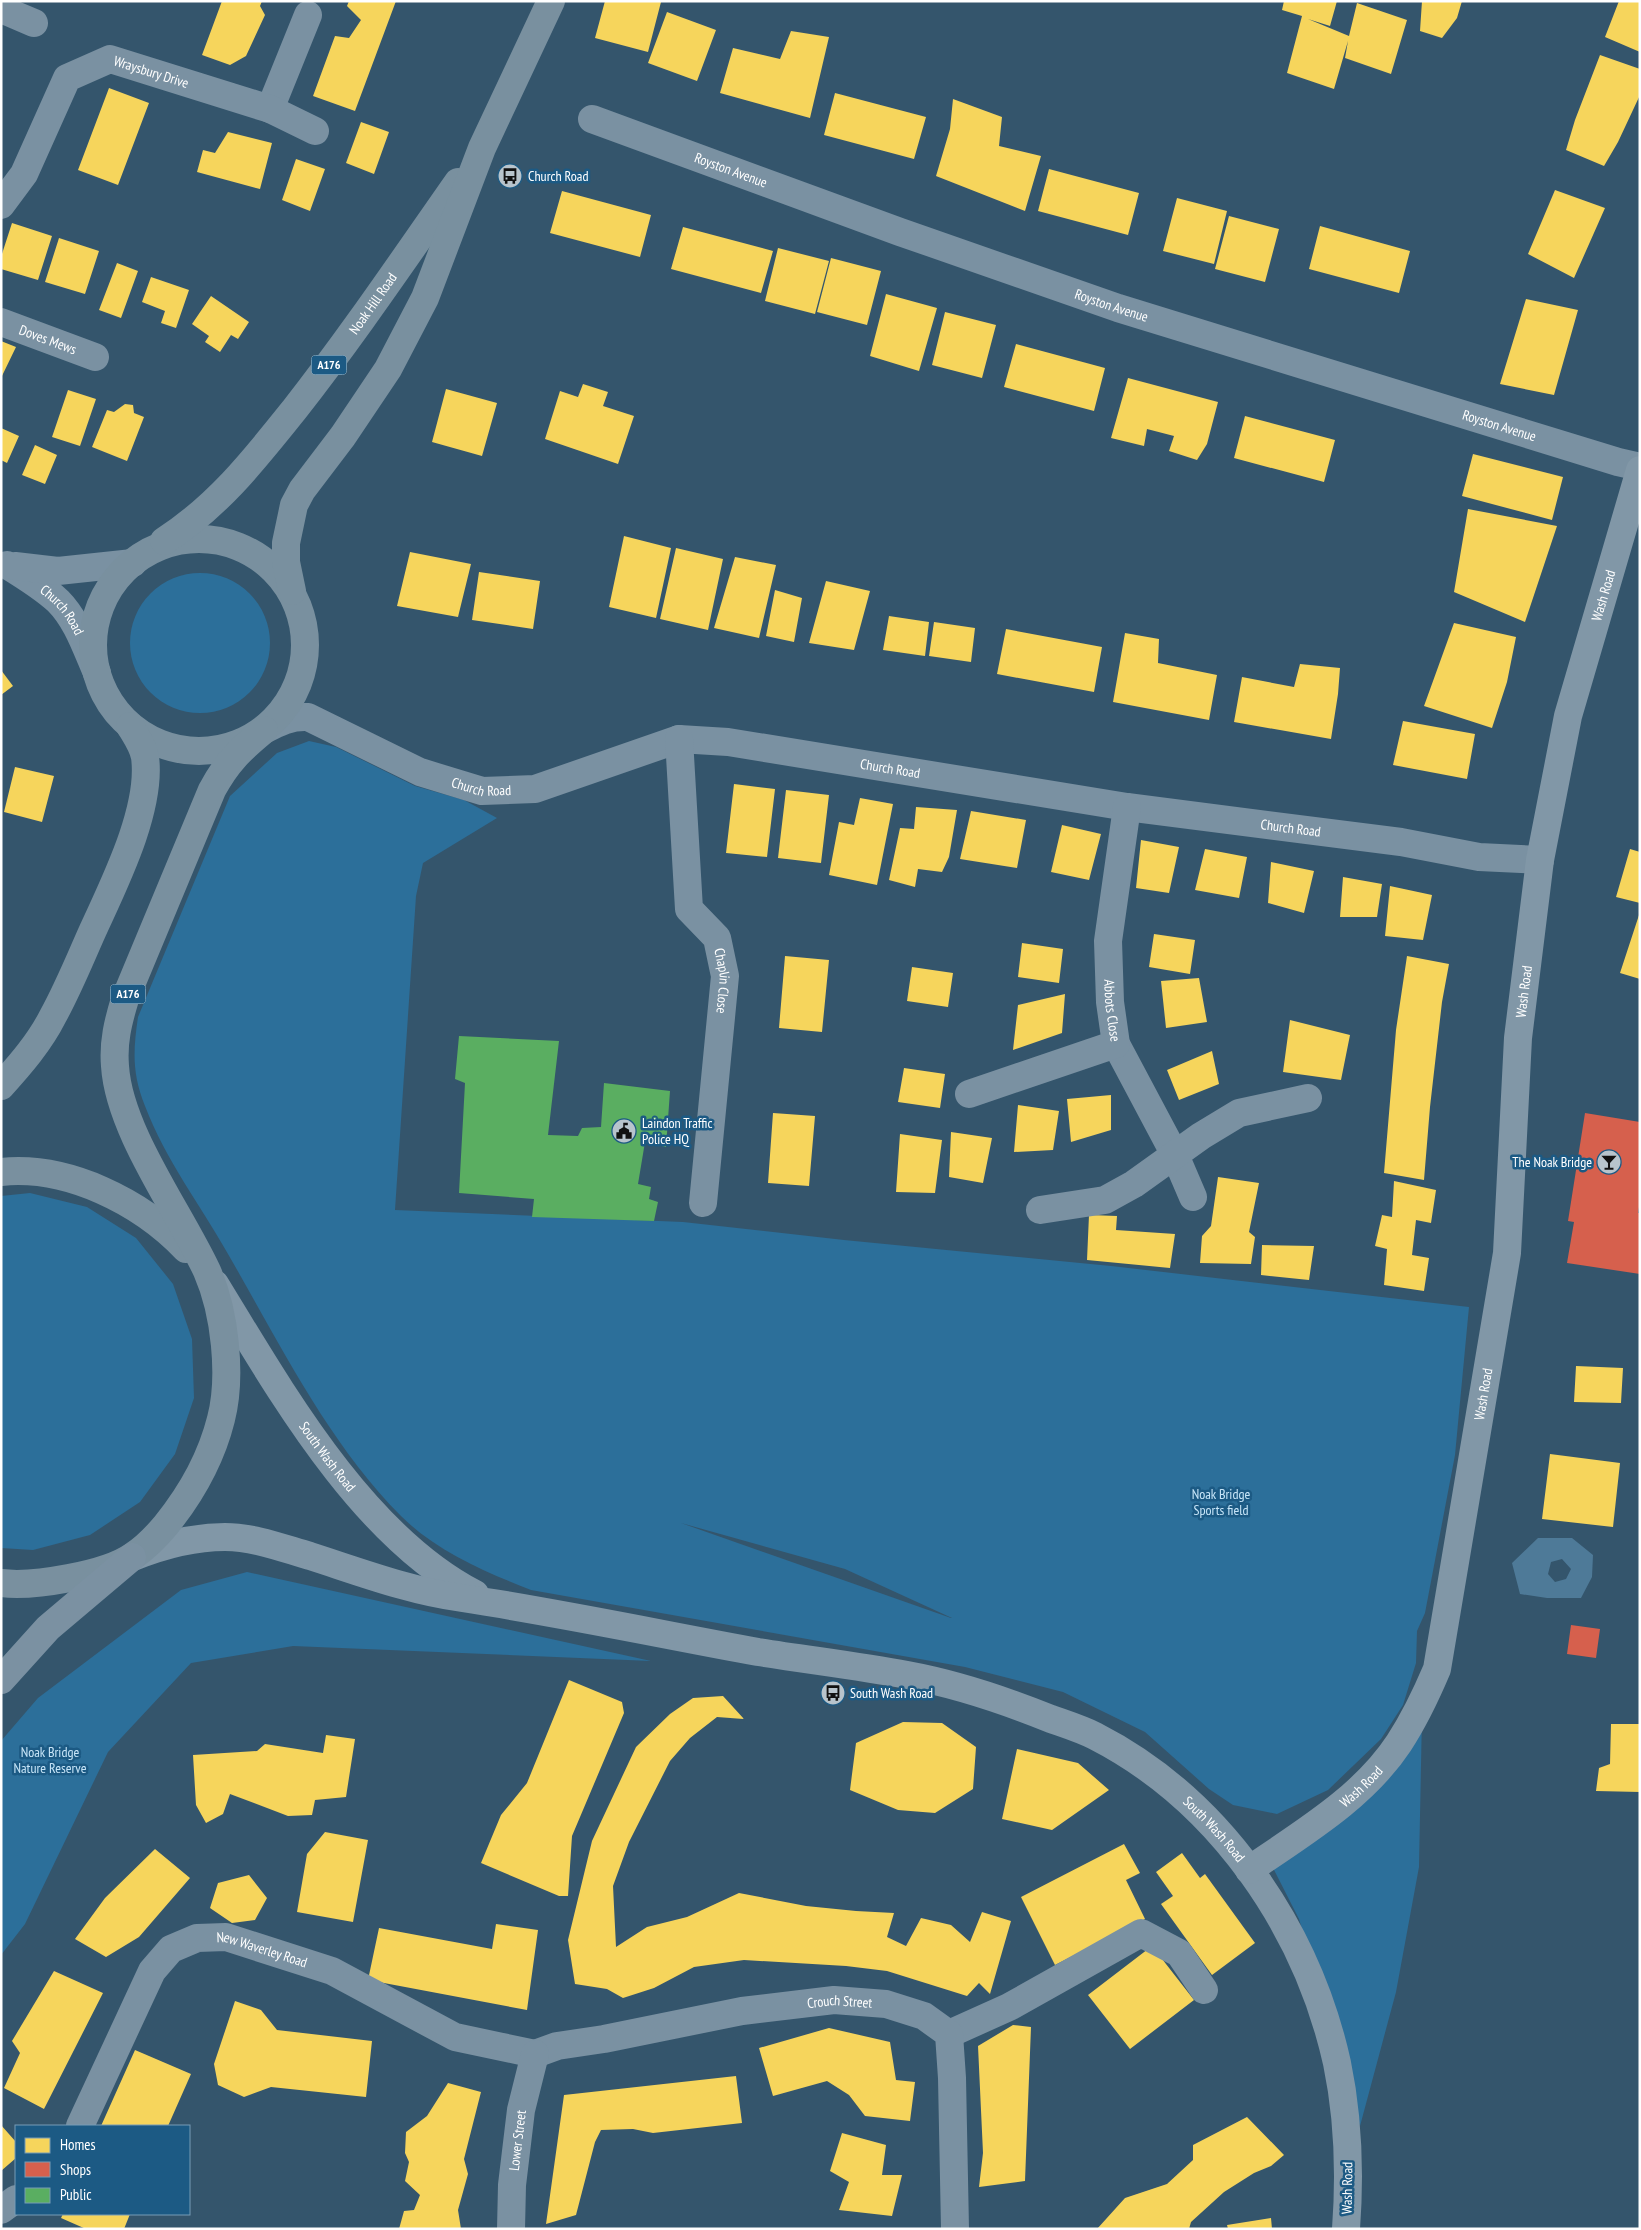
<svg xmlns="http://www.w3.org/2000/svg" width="1641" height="2230" font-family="'PT Sans Narrow',sans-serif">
<rect width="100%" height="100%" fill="#34556c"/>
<!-- green -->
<path fill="#2c6f9a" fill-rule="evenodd" d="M130 643a70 70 0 1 1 140 0a70 70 0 1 1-140 0Z
M 309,741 L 336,747 L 415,786 L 464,800 L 497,818 L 423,863 L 416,896 L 395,1210 L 683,1222 L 844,1240 L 1111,1266 L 1469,1307 L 1455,1455 L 1425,1613 L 1417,1631 L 1416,1663 L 1403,1705 L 1381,1739 L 1328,1790 L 1277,1814 L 1233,1805 L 1209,1789 L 1145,1732 L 1063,1692 L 965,1667 L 531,1590 C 485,1572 436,1551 401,1516 C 327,1441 280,1344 228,1254 C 201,1206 165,1159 145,1106 C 132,1074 133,1051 138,1017 L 230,796 L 277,753 ZM 681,1523 L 845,1569 L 952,1618 L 951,1618 Z
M 30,1193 L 87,1207 L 136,1238 L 173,1284 L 192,1339 L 194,1398 L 175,1454 L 140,1502 L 90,1535 L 33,1550 L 1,1548 L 1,1196 Z
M 247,1572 L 651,1661 L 293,1646 L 191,1663 L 108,1752 L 25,1924 L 1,1955 L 1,1741 L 38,1698 L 181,1590 Z
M 1422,1715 L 1419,1867 L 1396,1992 L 1360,2126 L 1299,1919 L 1269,1860 Z"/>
<!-- water -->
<path fill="#4e7a98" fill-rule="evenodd" d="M 1538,1538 L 1572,1538 L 1593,1555 L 1592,1577 L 1581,1598 L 1547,1598 L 1520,1594 L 1512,1563 ZM 1562,1559 L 1571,1569 L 1566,1579 L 1555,1582 L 1548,1574 L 1551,1562 Z"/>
<!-- homes -->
<path fill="#f6d55c" d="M 222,1 L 262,1 L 260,6 L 265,15 L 246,56 L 230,65 L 202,55 Z
M 349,1 L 396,1 L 355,111 L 313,96 L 335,36 L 349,38 L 361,20 L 347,6 Z
M 605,1 L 661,2 L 648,52 L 595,38 Z
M 1284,1 L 1337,1 L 1330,26 L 1308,19 L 1349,36 L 1357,3 L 1407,20 L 1391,74 L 1345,58 L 1348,41 L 1334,89 L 1287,73 L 1302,16 L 1282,10 Z
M 1422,1 L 1462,1 L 1457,18 L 1442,38 L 1420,31 Z
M 1619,1 L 1640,1 L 1640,52 L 1605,37 Z
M 667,12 L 716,30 L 697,81 L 648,63 Z
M 791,31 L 829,37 L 810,118 L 720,93 L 733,48 L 780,59 Z
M 1600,55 L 1640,69 L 1640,95 L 1618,142 L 1604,166 L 1566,150 L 1575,120 Z
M 109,88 L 149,103 L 118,185 L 78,170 Z
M 835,93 L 926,117 L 914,159 L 824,135 Z
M 953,99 L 1002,117 L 999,146 L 1041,156 L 1025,211 L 936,176 L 950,129 Z
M 361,122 L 389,132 L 374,174 L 346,163 Z
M 228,132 L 272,143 L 260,189 L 197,172 L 203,150 L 215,153 Z
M 296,159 L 325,169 L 310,211 L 282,200 Z
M 1049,169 L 1139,193 L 1128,235 L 1038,211 Z
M 1555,190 L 1605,208 L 1574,278 L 1528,254 Z
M 562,191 L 651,215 L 640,257 L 550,233 Z
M 1177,198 L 1227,211 L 1214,264 L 1163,251 Z
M 1229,216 L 1279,229 L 1265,282 L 1215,269 Z
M 12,223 L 52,236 L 38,280 L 1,269 L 1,257 Z
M 1320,226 L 1410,251 L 1399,293 L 1309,269 Z
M 683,227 L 773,251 L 761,293 L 671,269 Z
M 59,238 L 99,251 L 85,294 L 45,282 Z
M 778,248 L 829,261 L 815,314 L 765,301 Z
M 831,258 L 881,271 L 867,325 L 817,312 Z
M 117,263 L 138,271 L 121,318 L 99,310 Z
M 151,277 L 189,290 L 176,328 L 161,323 L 165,311 L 142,302 Z
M 886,294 L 937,308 L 919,371 L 870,356 Z
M 211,296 L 249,322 L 238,339 L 231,335 L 220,352 L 205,342 L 209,336 L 192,324 Z
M 1526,299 L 1578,310 L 1554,395 L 1500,384 Z
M 945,312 L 996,325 L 982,378 L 932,365 Z
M 1,341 L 16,347 L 1,378 Z
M 1016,344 L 1105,368 L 1094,411 L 1004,387 Z
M 1128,378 L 1218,402 L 1207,444 L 1197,460 L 1169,451 L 1174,436 L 1147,429 L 1144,446 L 1111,438 Z
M 583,384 L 608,392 L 603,406 L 634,416 L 618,464 L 545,439 L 560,391 L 578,397 Z
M 446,389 L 497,403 L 482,456 L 432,442 Z
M 68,390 L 96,399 L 80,446 L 52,437 Z
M 125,404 L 133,405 L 134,413 L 144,417 L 127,461 L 92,447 L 107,410 L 114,412 Z
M 1245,416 L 1335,440 L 1324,482 L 1234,458 Z
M 1,428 L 19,436 L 7,463 L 1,460 Z
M 35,445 L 57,455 L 45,484 L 22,475 Z
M 1473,454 L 1563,477 L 1552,520 L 1462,496 Z
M 1468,509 L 1557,526 L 1525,622 L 1454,592 Z
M 624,536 L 671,548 L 656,618 L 609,607 Z
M 676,548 L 723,559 L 708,630 L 660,619 Z
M 410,552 L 471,564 L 458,617 L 397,606 Z
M 735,557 L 776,565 L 759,638 L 714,628 Z
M 479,572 L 540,581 L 533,629 L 472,620 Z
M 826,581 L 870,591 L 854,650 L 809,643 Z
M 775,590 L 802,598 L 794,642 L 766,636 Z
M 889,616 L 929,622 L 925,656 L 883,650 Z
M 934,622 L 975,628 L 971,662 L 929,656 Z
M 1454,623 L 1516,637 L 1507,682 L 1492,728 L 1424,706 Z
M 1006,629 L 1102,647 L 1094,692 L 997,674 Z
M 1125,633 L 1159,639 L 1158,663 L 1217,675 L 1209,720 L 1113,702 Z
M 1300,664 L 1340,668 L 1338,694 L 1331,739 L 1234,722 L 1242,677 L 1294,687 Z
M 1,670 L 13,686 L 1,695 Z
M 1403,721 L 1475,734 L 1467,779 L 1393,765 Z
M 15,767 L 54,776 L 42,822 L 4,812 Z
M 734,784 L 775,789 L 767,857 L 726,853 Z
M 786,790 L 829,795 L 821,863 L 778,858 Z
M 860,798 L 893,804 L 877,885 L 829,875 L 839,822 L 854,825 Z
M 916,807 L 957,810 L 949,857 L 942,872 L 918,869 L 915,887 L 889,880 L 900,828 L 914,829 Z
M 971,811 L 1026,820 L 1017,868 L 960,859 Z
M 1062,825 L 1101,834 L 1089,880 L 1051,872 Z
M 1141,840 L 1179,847 L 1169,893 L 1136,888 Z
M 1205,849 L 1247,857 L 1239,898 L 1195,890 Z
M 1630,849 L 1640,852 L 1640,903 L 1616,897 Z
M 1271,862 L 1314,871 L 1304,913 L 1268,903 Z
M 1343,877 L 1382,884 L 1377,917 L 1340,917 Z
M 1390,886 L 1432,895 L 1423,940 L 1385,936 Z
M 1640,912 L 1640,979 L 1620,973 Z
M 1154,934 L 1195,940 L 1190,974 L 1149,967 Z
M 1022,943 L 1063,949 L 1059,983 L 1018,977 Z
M 785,956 L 829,960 L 822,1032 L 779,1028 Z
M 1407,956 L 1449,964 L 1442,1002 L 1430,1107 L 1424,1180 L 1384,1173 L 1396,1030 Z
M 912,967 L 953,973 L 948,1007 L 907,1001 Z
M 1199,978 L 1207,1022 L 1166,1028 L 1161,981 Z
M 1065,994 L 1062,1033 L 1013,1050 L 1018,1005 Z
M 1290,1020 L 1350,1035 L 1341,1080 L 1283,1072 Z
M 1212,1051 L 1219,1084 L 1179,1100 L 1167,1070 Z
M 904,1068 L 945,1074 L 940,1108 L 898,1102 Z
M 1111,1095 L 1111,1130 L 1071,1142 L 1067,1099 Z
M 1018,1105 L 1059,1111 L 1053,1150 L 1014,1152 Z
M 773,1113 L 815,1116 L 809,1186 L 768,1183 Z
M 951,1132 L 992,1138 L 983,1183 L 949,1177 Z
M 900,1134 L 942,1140 L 935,1193 L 896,1192 Z
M 1218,1177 L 1259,1183 L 1249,1232 L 1255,1237 L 1251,1264 L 1200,1263 L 1202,1236 L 1211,1226 Z
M 1394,1181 L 1436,1190 L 1431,1223 L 1416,1220 L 1412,1255 L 1429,1258 L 1424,1291 L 1384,1285 L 1387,1249 L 1375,1246 L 1382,1215 L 1392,1217 Z
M 1089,1215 L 1117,1216 L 1116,1230 L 1175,1234 L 1170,1268 L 1087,1260 Z
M 1262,1245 L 1314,1246 L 1309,1280 L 1261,1275 Z
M 1576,1366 L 1623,1368 L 1621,1403 L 1574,1402 Z
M 1550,1454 L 1620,1463 L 1613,1527 L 1542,1519 Z
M 569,1680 L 622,1702 L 624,1713 L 572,1836 L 568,1896 L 559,1896 L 481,1863 L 501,1815 L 527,1783 Z
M 723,1696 L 744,1719 L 717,1717 L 690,1738 L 670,1761 L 629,1842 L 613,1886 L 616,1947 L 647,1927 L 687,1917 L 739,1893 L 806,1906 L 856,1911 L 894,1913 L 887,1937 L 906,1946 L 921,1918 L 951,1925 L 970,1942 L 982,1912 L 1011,1921 L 990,1994 L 979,1983 L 967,1996 L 887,1971 L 846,1966 L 744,1960 L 694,1967 L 654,1988 L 623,1998 L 607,1989 L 575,1984 L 568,1940 L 592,1841 L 636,1747 L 670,1714 L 693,1698 Z
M 903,1722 L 942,1723 L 976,1747 L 973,1789 L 935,1813 L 898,1810 L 850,1790 L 856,1743 Z
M 1611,1724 L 1640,1724 L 1640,1792 L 1596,1791 L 1599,1768 L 1610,1764 Z
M 326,1735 L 355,1739 L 346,1797 L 315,1800 L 312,1815 L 288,1816 L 230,1794 L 223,1814 L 206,1823 L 196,1805 L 193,1755 L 257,1751 L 265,1744 L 323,1753 Z
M 1017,1749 L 1078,1763 L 1109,1790 L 1052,1830 L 1002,1819 Z
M 325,1832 L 368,1840 L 353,1922 L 297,1912 L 307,1854 Z
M 1124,1844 L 1140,1873 L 1126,1880 L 1145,1919 L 1055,1965 L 1021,1897 Z
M 155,1849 L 190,1878 L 139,1937 L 106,1957 L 75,1939 L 105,1898 Z
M 1182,1853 L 1200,1878 L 1205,1874 L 1255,1943 L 1212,1975 L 1161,1904 L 1173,1896 L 1156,1872 Z
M 249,1875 L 267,1898 L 255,1920 L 232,1923 L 210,1908 L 218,1883 Z
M 496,1924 L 538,1930 L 527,2010 L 368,1980 L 379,1928 L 492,1949 Z
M 1152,1946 L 1194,2000 L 1130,2049 L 1088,1995 Z
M 54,1971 L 103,1993 L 44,2109 L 4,2088 L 20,2053 L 12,2041 Z
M 235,2001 L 261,2010 L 277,2030 L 372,2041 L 366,2097 L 271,2087 L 244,2097 L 218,2085 L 214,2064 Z
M 1013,2025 L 1031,2027 L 1025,2181 L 979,2187 L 983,2153 L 978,2046 Z
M 829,2028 L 890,2042 L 896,2080 L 915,2082 L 910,2121 L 865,2116 L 849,2095 L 827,2081 L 773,2096 L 759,2048 Z
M 135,2050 L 191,2074 L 168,2126 L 101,2126 Z
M 736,2076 L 742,2123 L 653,2133 L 633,2129 L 601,2130 L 595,2142 L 576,2215 L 546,2224 L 564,2095 Z
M 448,2083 L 481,2092 L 464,2159 L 468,2174 L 458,2210 L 461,2229 L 399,2229 L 404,2211 L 414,2210 L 420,2195 L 405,2181 L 409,2162 L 405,2153 L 406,2132 L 427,2116 Z
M 1247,2117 L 1284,2155 L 1271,2166 L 1254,2173 L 1224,2192 L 1191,2222 L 1189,2229 L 1097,2229 L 1125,2198 L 1167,2184 L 1193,2160 L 1193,2145 Z
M 1,2125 L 16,2142 L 16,2158 L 1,2171 Z
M 842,2133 L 886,2145 L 882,2175 L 902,2175 L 892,2216 L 839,2210 L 849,2182 L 830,2171 Z
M 63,2214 L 130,2214 L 124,2229 L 86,2229 L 61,2218 Z
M 1271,2218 L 1272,2229 L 1228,2229 L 1227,2225 Z"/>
<!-- shops -->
<path fill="#d6604d" d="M 1585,1113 L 1640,1122 L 1640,1201 L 1638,1213 L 1640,1213 L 1640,1274 L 1567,1263 L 1574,1222 L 1568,1221 Z
M 1571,1625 L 1600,1629 L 1596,1658 L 1567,1654 Z"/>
<!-- public -->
<path fill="#5aae61" d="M 459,1036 L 559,1041 L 548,1135 L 578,1136 L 582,1128 L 601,1127 L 604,1083 L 670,1091 L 666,1147 L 645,1142 L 638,1184 L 651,1187 L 649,1199 L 658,1202 L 654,1221 L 532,1217 L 534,1199 L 459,1193 L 465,1083 L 455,1079 Z"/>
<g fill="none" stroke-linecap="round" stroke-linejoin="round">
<!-- street -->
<g stroke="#7a91a2" stroke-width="28">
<path d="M 1,9 L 34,23"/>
<path d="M 270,109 L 308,15"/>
<path id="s1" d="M 592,119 L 900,232 L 1118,308 L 1618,462 L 1640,467"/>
<path id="s2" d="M 1,205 L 24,174 L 67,78 L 110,59 L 270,109 L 315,131"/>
<path id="s3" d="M 1,322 L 95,357"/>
<path id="s4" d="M 7,565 C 25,576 43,587 58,601 C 77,620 86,648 97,673"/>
<path d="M 15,566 L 58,571 L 133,563"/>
<path id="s5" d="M 264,730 C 279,722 291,716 308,717 L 420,772 L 482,791 L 535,789 L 679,739 L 728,742 L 1127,807 L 1401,842 L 1479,857 L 1540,860"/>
<path id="s6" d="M 679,739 L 689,909 L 717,938 L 725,976 L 703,1203"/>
<path id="s7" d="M 1127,807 L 1108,941 L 1110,1002 L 1116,1044 L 1175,1155 L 1193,1197"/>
<path d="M 969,1094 L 1116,1044"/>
<path d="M 1040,1210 L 1105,1200 L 1134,1184 L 1201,1136 L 1239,1113 L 1308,1098"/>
<path d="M 949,2034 L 1009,2007 L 1141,1933 L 1179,1953 L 1204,1990"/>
<path id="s8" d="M 535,2054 L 557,2046 L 604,2039 L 742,2011 L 834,2000 L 886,2004 L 924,2016 L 949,2034 L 952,2078 L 955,2229"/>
<path id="s9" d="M 80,2126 L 152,1971 L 171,1949 L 197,1938 L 226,1937 L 332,1971 L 455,2037 L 535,2054"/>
<path d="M 1,2210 L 16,2199"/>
<path id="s10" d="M 511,2229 L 512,2185 L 521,2110 L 535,2054"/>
</g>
<!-- secondary -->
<g stroke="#8197a7" stroke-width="28">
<path id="s11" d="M 215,1284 C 280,1390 361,1535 475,1594"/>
<path id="s12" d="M 133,1557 C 163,1545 192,1537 225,1537 C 254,1537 282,1548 310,1556 C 360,1572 410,1591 462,1598 C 561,1613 660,1634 758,1652 C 808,1660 858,1666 907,1675 C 956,1684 1004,1700 1051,1719 C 1065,1724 1081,1729 1095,1736 C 1220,1800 1307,1928 1337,2063 C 1348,2116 1350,2175 1346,2229"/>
<path id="s13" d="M 1249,1870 C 1301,1834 1363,1798 1399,1743 C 1414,1720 1426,1695 1437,1669 L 1507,1253 L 1518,1038 L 1540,860 L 1568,716 L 1640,470"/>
</g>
<!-- primary -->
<g stroke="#79909f" stroke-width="28">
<circle cx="199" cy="645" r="106"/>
<path id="s14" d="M 164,541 C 218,506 254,460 294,410 C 352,336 404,259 458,182"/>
<path d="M 292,591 L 286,562 L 286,543 L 294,505 L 302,490 L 343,436 L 388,369 L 425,298 L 482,148 L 551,1"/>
<path d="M 1,1086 C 20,1065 40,1042 53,1016 C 68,989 80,959 93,930 C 114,884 152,809 145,757 C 143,746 136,736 130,726"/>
<path d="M 1,1172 C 68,1165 141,1202 186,1249"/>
<path d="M 1,1583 C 33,1587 106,1575 133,1556 C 145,1548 156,1537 166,1525 C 191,1494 211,1459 221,1419 C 232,1376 225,1312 207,1271 C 179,1211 119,1131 115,1066 C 113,1042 118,1022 125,999 L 212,790 C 227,762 240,750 264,730"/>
</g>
<!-- highway -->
<path stroke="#7b91a2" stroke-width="28" d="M 1,1680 L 48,1628 L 132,1557"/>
</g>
<!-- icons -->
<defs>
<symbol id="bus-disc" viewBox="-11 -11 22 22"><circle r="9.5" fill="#b8c4cc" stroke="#1c5a84"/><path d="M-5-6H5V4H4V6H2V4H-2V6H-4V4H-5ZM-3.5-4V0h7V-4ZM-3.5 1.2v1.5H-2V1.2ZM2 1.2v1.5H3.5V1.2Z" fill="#111"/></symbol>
<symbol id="civic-disc" viewBox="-11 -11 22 22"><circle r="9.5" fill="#b8c4cc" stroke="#1c5a84"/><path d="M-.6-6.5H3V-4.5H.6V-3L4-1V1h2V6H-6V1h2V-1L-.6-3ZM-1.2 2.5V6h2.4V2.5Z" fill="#111"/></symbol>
<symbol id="bar-disc" viewBox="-11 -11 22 22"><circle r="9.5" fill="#b8c4cc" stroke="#1c5a84"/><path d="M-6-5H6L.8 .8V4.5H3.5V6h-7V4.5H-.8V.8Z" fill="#111"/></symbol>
</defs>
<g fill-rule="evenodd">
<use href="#bus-disc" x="496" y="162" width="28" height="28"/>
<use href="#civic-disc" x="610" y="1117" width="28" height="28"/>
<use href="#bar-disc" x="1595" y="1148" width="28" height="28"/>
<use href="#bus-disc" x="819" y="1679" width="28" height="28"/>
</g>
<g text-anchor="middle" stroke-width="5" stroke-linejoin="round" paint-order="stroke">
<!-- shield labels -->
<g fill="#1c5a84" stroke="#bbceda" stroke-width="1">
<rect x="311.5" y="355.5" width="35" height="19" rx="4"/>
<rect x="110.5" y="984.5" width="35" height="19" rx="4"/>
</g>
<g font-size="12" font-weight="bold" fill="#fff">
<text x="329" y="369">A176</text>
<text x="128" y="998">A176</text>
</g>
<!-- street labels -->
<g font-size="14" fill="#fff" stroke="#1c5a84">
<text dy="5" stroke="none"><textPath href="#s2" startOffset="234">Wraysbury Drive</textPath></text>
<text dy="5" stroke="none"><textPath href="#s1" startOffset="148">Royston Avenue</textPath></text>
<text dy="5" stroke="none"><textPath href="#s14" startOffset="318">Noak Hill Road</textPath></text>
<text dy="5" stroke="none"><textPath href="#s1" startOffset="552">Royston Avenue</textPath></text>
<text dy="5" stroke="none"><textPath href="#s3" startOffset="50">Doves Mews</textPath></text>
<text dy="5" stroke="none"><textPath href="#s1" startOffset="958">Royston Avenue</textPath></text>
<text dy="5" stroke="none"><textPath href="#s13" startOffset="1370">Wash Road</textPath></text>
<text dy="5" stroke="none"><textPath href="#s4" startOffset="72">Church Road</textPath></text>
<text dy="5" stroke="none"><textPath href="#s5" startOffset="655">Church Road</textPath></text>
<text dy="5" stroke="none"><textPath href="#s5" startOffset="235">Church Road</textPath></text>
<text dy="5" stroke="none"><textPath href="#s5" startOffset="1060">Church Road</textPath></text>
<text dy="5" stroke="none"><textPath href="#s6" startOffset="254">Chaplin Close</textPath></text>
<text dy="5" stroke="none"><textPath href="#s13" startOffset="965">Wash Road</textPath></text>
<text dy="5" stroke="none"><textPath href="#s7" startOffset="205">Abbots Close</textPath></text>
<text dy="5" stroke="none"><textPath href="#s13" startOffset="560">Wash Road</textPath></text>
<text dy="5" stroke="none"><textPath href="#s11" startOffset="206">South Wash Road</textPath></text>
<text dy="5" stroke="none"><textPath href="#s13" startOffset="140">Wash Road</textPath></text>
<text dy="5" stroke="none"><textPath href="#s12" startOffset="1142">South Wash Road</textPath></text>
<text dy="5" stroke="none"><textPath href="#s9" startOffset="295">New Waverley Road</textPath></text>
<text dy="5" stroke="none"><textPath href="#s8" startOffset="310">Crouch Street</textPath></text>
<text dy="5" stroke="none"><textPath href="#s10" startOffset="89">Lower Street</textPath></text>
<text transform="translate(1347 2188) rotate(-89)" y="5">Wash Road</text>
</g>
<!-- poi labels -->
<g font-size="14" fill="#fff" stroke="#1c5a84" text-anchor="start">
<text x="528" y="181">Church Road</text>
<text x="642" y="1128">Laindon Traffic<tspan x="642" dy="16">Police HQ</tspan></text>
<text x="1592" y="1167" text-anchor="end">The Noak Bridge</text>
<text x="850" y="1698">South Wash Road</text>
</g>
<!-- park labels -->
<g font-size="14" fill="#c7e5f8" stroke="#1c5a84">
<text x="1221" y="1499">Noak Bridge<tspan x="1221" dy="16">Sports field</tspan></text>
<text x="50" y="1757">Noak Bridge<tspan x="50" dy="16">Nature Reserve</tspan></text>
</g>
</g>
<!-- border -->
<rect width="1641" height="2230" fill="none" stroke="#ffffff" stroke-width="5"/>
<!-- legend -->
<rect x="15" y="2125" width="175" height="90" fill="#1c5a84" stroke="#779cb5"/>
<rect x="25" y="2138" width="25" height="15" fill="#f6d55c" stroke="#779cb5"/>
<text x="60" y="2150" font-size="15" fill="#ffffff">Homes</text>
<rect x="25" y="2162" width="25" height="15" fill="#d6604d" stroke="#779cb5"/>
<text x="60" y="2175" font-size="15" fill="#ffffff">Shops</text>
<rect x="25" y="2188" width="25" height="15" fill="#5aae61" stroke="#779cb5"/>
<text x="60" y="2200" font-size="15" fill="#ffffff">Public</text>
</svg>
